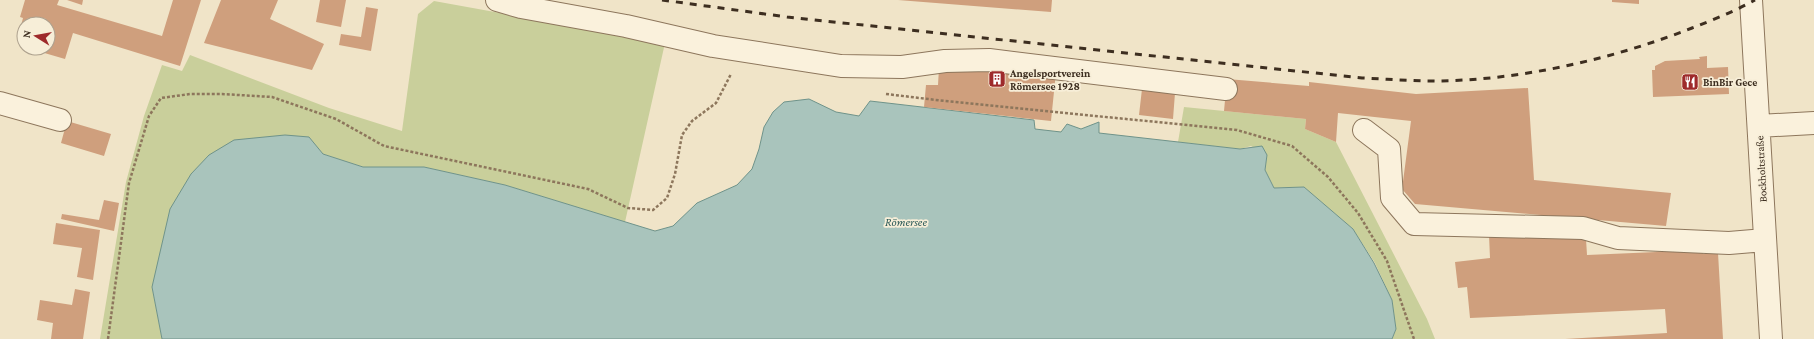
<svg xmlns="http://www.w3.org/2000/svg" width="1814" height="339" font-family="'Crimson Pro',serif">
<rect width="100%" height="100%" fill="#f0e4c8"/>
<!-- green -->
<path fill="#c9cf9b" d="M 434,1 L 665,43 L 625,222 L 505,185 L 424,167 L 363,167 L 323,154 L 308,137 L 152,287 L 162,339 L 100,339 L 126,182 L 144,116 L 162,65 L 182,71 L 190,55 L 329,108 L 402,131 L 418,14 Z
M 1184,107 L 1306,119 L 1305,129 L 1336,142 L 1427,319 L 1435,339 L 1392,339 L 1396,329 L 1392,300 L 1375,263 L 1353,229 L 1304,187 L 1274,188 L 1265,170 L 1267,155 L 1251,146 L 1240,149 L 1178,142 Z"/>
<!-- water -->
<path fill="#a9c4bc" stroke="#6f938a" d="M 809,99 L 836,112 L 859,116 L 870,101 L 1034,120 L 1035,129 L 1061,132 L 1067,124 L 1081,129 L 1099,122 L 1099,133 L 1240,149 L 1262,146 L 1267,155 L 1265,170 L 1274,188 L 1304,187 L 1353,229 L 1374,263 L 1392,300 L 1396,329 L 1392,339 L 162,339 L 152,287 L 170,209 L 191,174 L 209,155 L 234,140 L 285,135 L 309,137 L 323,154 L 363,167 L 424,167 L 505,185 L 655,231 L 673,226 L 697,203 L 737,185 L 752,169 L 759,149 L 764,127 L 773,112 L 784,102 Z"/>
<!-- building -->
<path fill="#cf9f7d" d="M 25,0 L 59,0 L 57,5 L 162,36 L 173,0 L 201,0 L 180,66 L 73,33 L 65,59 L 41,52 L 43,48 L 48,48 L 48,24 L 24,24 L 24,39 L 18,37 L 23,18 L 20,17 Z
M 67,0 L 83,0 L 82,5 Z
M 221,0 L 278,0 L 270,19 L 324,44 L 312,70 L 204,43 Z
M 320,0 L 346,0 L 341,27 L 316,22 Z
M 898,0 L 1052,0 L 1051,12 Z
M 1612,0 L 1639,0 L 1639,4 L 1612,2 Z
M 366,7 L 378,9 L 371,51 L 339,45 L 341,34 L 361,37 Z
M 1707,56 L 1707,68 L 1728,67 L 1729,94 L 1653,97 L 1652,70 L 1655,70 L 1655,66 L 1665,61 L 1700,59 L 1699,57 Z
M 939,68 L 1056,72 L 1051,121 L 924,107 L 926,85 L 938,85 Z
M 1227,79 L 1309,86 L 1309,82 L 1416,94 L 1528,88 L 1534,180 L 1671,193 L 1666,226 L 1415,204 L 1402,189 L 1411,121 L 1338,113 L 1336,142 L 1305,129 L 1306,119 L 1224,111 Z
M 1142,89 L 1175,93 L 1173,119 L 1139,115 Z
M 67,121 L 111,134 L 104,156 L 61,143 Z
M 104,200 L 119,203 L 114,231 L 61,219 L 62,214 L 99,220 Z
M 56,223 L 100,230 L 93,280 L 77,277 L 82,248 L 53,244 Z
M 1489,235 L 1586,239 L 1587,255 L 1703,250 L 1703,254 L 1718,253 L 1723,339 L 1565,339 L 1667,333 L 1665,309 L 1470,318 L 1467,287 L 1458,288 L 1455,262 L 1490,258 Z
M 75,289 L 90,292 L 83,339 L 51,339 L 53,323 L 37,320 L 40,300 L 72,305 Z"/>
<g fill="none" stroke-linecap="round" stroke-linejoin="round">
<defs>
<path id="minor" d="M 497,0 L 521,7 L 626,26 L 713,46 L 841,66 L 902,67 L 945,61 L 989,60 L 1226,89
M 1751,0 L 1771,339
M 0,103 L 60,120
M 1759,126 L 1814,123
M 1364,130 L 1389,149 L 1392,198 L 1414,224 L 1583,228 L 1618,238 L 1729,243 L 1765,240"/>
</defs>
<!-- minor casing -->
<use href="#minor" stroke="#8d765c" stroke-width="24"/>
<!-- path -->
<path stroke="#8d765c" stroke-width="2.5" stroke-dasharray="3 2" stroke-linecap="butt" d="M 886,94 L 945,101 L 1237,130 L 1292,146 L 1328,177 L 1358,213 L 1387,261 L 1414,339
M 108,339 L 129,183 L 149,116 L 161,98 L 190,94 L 222,94 L 272,97 L 336,119 L 384,146 L 588,189 L 628,208 L 653,210 L 667,198 L 675,174 L 682,135 L 692,121 L 716,103 L 731,74"/>
<!-- minor -->
<use href="#minor" stroke="#faf1dc" stroke-width="22"/>
<!-- rail -->
<path stroke="#3d2e20" stroke-width="3" stroke-dasharray="7 7" stroke-linecap="butt" d="M 662,0 L 787,17 L 1362,78 C 1387,79 1412,81 1437,81 C 1522,80 1613,59 1692,28 C 1713,20 1735,11 1755,0"/>
</g>
<!-- icons -->
<defs>
<symbol id="building-square" viewBox="-11 -11 22 22"><rect x="-9" y="-9" width="18" height="18" rx="4" fill="#9e2a2b" stroke="#f7eed8"/><path d="M-4-6H4V6H1V3H-1V6H-4ZM-2.5-4.3h1.7v1.8h-1.7ZM.8-4.3h1.7v1.8H.8ZM-2.5-1h1.7V.8h-1.7ZM.8-1h1.7V.8H.8Z" fill="#fff"/></symbol>
<symbol id="restaurant-square" viewBox="-11 -11 22 22"><rect x="-9" y="-9" width="18" height="18" rx="4" fill="#9e2a2b" stroke="#f7eed8"/><path d="M-5-6h1v4h1v-4h1v4h1v-4h1v5L-1.5 .5V6h-2V.5L-5-1ZM5-6V6H3V1.5H1.5Q1.5-4 5-6Z" fill="#fff"/></symbol>
</defs>
<g fill-rule="evenodd">
<use href="#building-square" x="987" y="69" width="20" height="20"/>
<use href="#restaurant-square" x="1680" y="72" width="20" height="20"/>
</g>
<g text-anchor="middle" stroke-width="3.5" stroke-linejoin="round" paint-order="stroke">
<!-- poi labels -->
<g font-size="11" font-weight="bold" fill="#3d2e20" stroke="#f7eed8" text-anchor="start">
<text x="1010" y="77">Angelsportverein<tspan x="1010" dy="13">Römersee 1928</tspan></text>
<text x="1703" y="86">BinBir Gece</text>
</g>
<!-- street labels -->
<g font-size="11" fill="#3d2e20" stroke="#f7eed8">
<text transform="translate(1761 169) rotate(-93)" y="4">Bockholtstraße</text>
</g>
<!-- water labels -->
<g font-size="12" font-style="italic" fill="#2f5d5a" stroke="#f7eed8">
<text x="906" y="226">Römersee</text>
</g>
</g>
<!-- north arrow -->
<g transform="translate(36 36) rotate(281)"><circle r="19" fill="#f7eed8" stroke="#ada18e"/>
<path d="M0-3L7 15L0 10L-7 15Z" fill="#9e2a2b"/>
<text y="-6" font-size="11" font-weight="bold" text-anchor="middle" fill="#3d2e20">N</text>
</g>
</svg>
